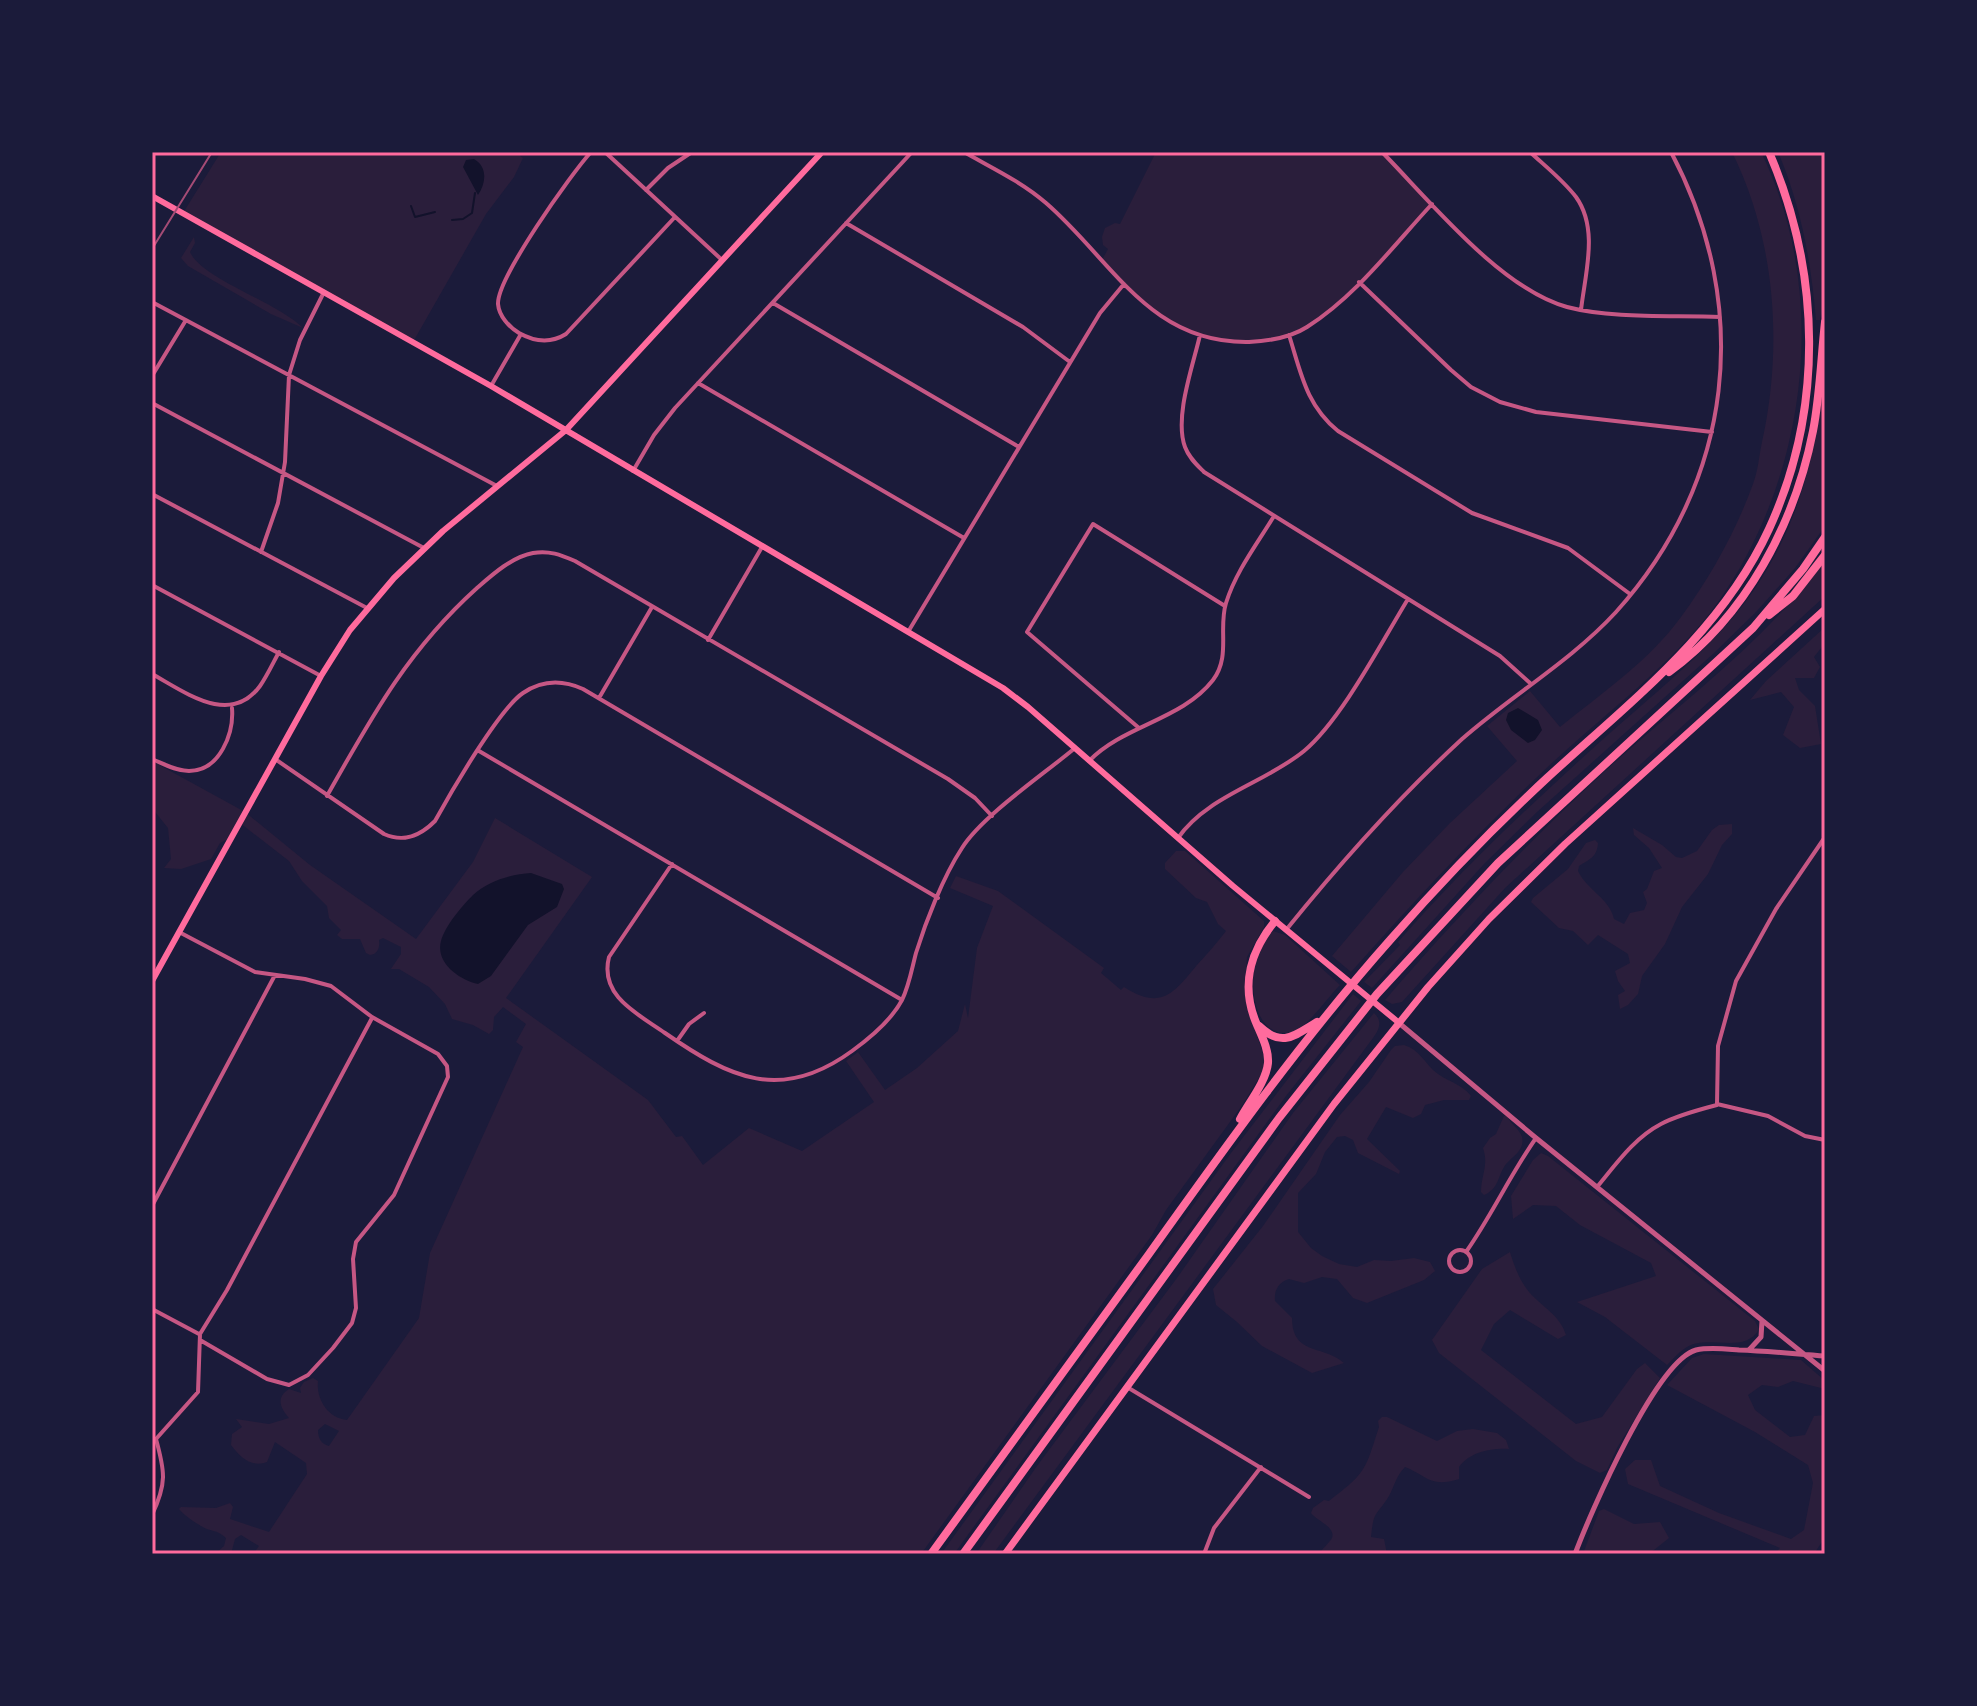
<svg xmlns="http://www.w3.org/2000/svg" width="1977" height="1706" font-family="'Exo 2',sans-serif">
<rect width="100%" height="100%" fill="#1b1b3a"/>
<!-- green -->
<path fill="#2a1e3b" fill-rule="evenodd" d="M 221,152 L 522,152 L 520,156 L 523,158 L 514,177 L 486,214 L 413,342 L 183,213 Z
M 1156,152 L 1381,152 L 1432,205 C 1391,249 1344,312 1288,335 C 1267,344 1237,342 1215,338 C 1195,334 1176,329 1159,316 C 1138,301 1120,278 1102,260 L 1108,249 L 1103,245 L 1102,237 L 1105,228 L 1115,223 L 1120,224 Z
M 1732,152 L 1761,152 C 1830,293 1808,475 1718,602 C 1678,659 1605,714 1553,762 C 1482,828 1416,899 1351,972 L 1332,956 L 1403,872 L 1450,823 L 1517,761 L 1487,726 L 1530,691 L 1560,727 C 1602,693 1649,661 1681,617 C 1711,576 1736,531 1753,484 C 1758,471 1759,456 1762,442 C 1783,347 1776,241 1732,152 Z
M 1778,152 L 1825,152 L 1825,298 L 1820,320 L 1816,320 C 1811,261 1801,206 1778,152 Z
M 194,237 L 195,243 L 190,252 C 202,279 277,302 303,328 L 271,314 L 188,266 L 181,258 Z
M 1825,368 L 1825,526 L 1795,568 L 1755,613 L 1714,653 L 1537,812 L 1484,864 L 1372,988 L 1364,982 L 1400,945 L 1398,942 C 1461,870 1530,805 1601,741 C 1661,687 1729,637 1769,566 C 1805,504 1818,438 1825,368 Z
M 1825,560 L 1825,596 L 1505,888 L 1402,1002 L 1392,1004 L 1385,1000 C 1455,919 1527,843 1605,771 C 1680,703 1765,642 1825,560 Z
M 1825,627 L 1825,643 L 1814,657 L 1820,667 L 1814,678 L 1795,678 L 1799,690 L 1815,706 L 1821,744 L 1800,748 L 1783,735 L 1794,707 L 1781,692 L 1750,700 L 1766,681 Z
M 152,761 L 245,812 L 310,865 L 416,939 L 473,862 L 495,818 L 592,877 L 506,998 L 648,1100 L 676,1137 L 682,1136 L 703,1165 L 749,1128 L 802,1151 L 874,1102 L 846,1061 L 858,1052 L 885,1090 L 917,1068 L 958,1031 L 965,1004 L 968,1018 L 977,948 L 993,906 L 950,888 L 956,876 L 998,891 L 1104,968 L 1101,973 L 1121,990 L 1124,987 C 1161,1011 1174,993 1197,965 C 1207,954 1217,943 1226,931 L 1218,924 L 1207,902 L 1196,898 L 1165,869 L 1165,863 L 1176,851 L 1185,851 L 1264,921 L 1264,927 L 1247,957 L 1245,992 L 1247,1008 L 1263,1053 L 1265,1068 L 1243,1104 L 1166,1210 L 1152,1235 L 921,1554 L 253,1554 L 259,1546 L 241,1535 L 235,1539 L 231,1554 L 215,1554 L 224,1546 L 226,1538 C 217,1529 210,1532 201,1526 C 194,1522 184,1515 179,1509 L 181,1507 L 216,1508 L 230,1503 L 233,1507 L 230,1519 L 269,1532 L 307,1474 L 306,1463 L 275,1442 L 267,1462 C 251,1468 240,1457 231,1445 L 232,1434 L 242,1427 L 236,1419 L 269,1424 L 289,1418 C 281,1409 275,1398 289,1389 L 301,1393 L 300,1388 L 304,1382 L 313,1378 L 318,1381 C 316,1398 327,1418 347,1420 L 419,1318 L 430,1253 L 523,1047 L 516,1042 L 526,1024 L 503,1007 L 494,1017 L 493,1030 L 489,1034 L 473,1025 L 452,1019 L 445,1004 L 429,987 L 399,969 L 391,969 L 401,954 L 401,947 L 383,938 L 379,940 C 380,947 378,954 370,955 L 366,953 L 360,939 L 342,939 L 337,935 L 341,930 L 329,918 L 327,906 L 302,881 L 289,861 L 240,823 L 230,838 L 220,843 L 211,859 L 181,869 L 164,868 L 171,859 L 168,828 L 152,808 ZM 325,1424 L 339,1431 L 329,1446 C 321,1444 318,1438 318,1430 Z
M 1732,824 L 1732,834 L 1722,845 L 1708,874 L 1682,907 L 1665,944 L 1642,976 L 1638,994 L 1628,1005 L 1620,1009 L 1618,995 L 1625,991 L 1618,981 L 1615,971 L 1630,963 L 1628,954 L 1598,935 L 1588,945 L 1573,931 L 1559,928 L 1531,902 L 1533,898 L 1568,869 L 1586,843 L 1595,840 L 1598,843 C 1597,857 1590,859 1579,866 L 1578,871 C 1587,890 1610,899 1614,919 L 1624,924 L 1630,913 L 1644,910 L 1647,903 L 1643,892 L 1647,889 L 1654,871 L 1662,868 L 1649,848 L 1634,835 L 1633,828 L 1662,845 L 1676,857 L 1682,858 L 1697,851 L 1712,830 L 1719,825 Z
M 1273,931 L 1285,935 L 1340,985 C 1328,997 1311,1022 1297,1030 C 1290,1034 1280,1034 1273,1030 C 1245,1015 1248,949 1273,931 Z
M 1353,994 L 1361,1001 L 1286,1096 L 954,1554 L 941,1554 L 1231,1153 Z
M 1374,1013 C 1386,1024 1375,1035 1367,1046 L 993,1554 L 976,1554 L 1037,1466 L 1177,1278 L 1293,1113 Z
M 1404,1045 C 1419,1050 1423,1060 1433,1070 C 1445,1081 1461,1083 1471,1096 L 1469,1100 L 1444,1100 L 1425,1105 L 1421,1114 L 1413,1118 L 1386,1107 L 1367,1139 L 1400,1171 L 1399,1174 L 1358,1153 L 1353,1140 L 1345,1136 L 1337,1137 L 1325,1152 L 1316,1174 L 1298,1193 L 1298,1232 L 1311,1248 L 1322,1256 L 1339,1264 L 1357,1267 L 1374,1260 L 1391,1261 L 1414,1258 L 1430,1262 L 1435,1271 L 1424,1280 L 1367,1303 L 1353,1298 L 1337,1279 L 1322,1277 L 1304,1283 L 1289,1279 C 1278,1282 1274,1291 1275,1301 L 1292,1318 C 1292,1356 1325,1345 1344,1363 L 1312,1373 L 1262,1346 L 1237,1322 L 1216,1305 L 1213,1289 L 1263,1226 L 1340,1115 L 1369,1082 L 1391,1050 L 1395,1046 Z
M 1504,1116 L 1507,1116 C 1511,1125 1519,1128 1522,1137 C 1525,1150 1513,1156 1506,1164 C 1497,1176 1500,1188 1484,1195 L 1481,1192 C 1481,1175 1489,1165 1483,1148 L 1490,1138 L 1496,1134 Z
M 1541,1153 L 1548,1156 L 1755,1321 L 1759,1329 C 1745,1355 1708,1334 1687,1347 C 1680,1351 1673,1359 1667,1365 L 1605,1317 L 1577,1302 L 1656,1276 L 1651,1263 L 1580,1225 L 1556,1206 L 1533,1205 L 1513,1219 L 1511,1196 L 1533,1160 Z
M 1510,1252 C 1514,1266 1520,1281 1529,1292 C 1542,1307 1560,1315 1566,1335 L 1558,1339 L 1510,1310 L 1494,1324 L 1481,1350 L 1576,1424 L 1602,1417 L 1637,1369 L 1645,1363 L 1660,1378 L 1617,1448 L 1607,1470 L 1600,1473 L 1576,1461 L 1439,1353 L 1432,1340 L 1482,1269 Z
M 1704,1354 L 1801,1360 L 1824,1380 L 1825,1389 L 1793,1381 L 1778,1387 L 1762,1385 L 1748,1395 L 1755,1410 L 1790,1437 L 1805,1435 L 1814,1416 L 1825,1415 L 1825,1537 L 1814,1554 L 1774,1554 L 1780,1548 L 1628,1484 L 1625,1469 L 1635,1460 L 1651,1460 L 1660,1486 L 1719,1513 L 1791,1539 L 1804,1530 L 1813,1483 L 1808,1465 L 1755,1432 L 1667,1385 L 1692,1358 Z
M 1382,1417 L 1387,1417 L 1437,1441 L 1457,1431 L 1473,1429 L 1497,1433 L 1506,1440 L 1509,1449 C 1491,1448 1470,1452 1459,1467 L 1459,1479 C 1430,1488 1428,1476 1405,1467 C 1396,1476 1395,1485 1389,1496 C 1376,1517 1374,1509 1371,1537 L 1384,1539 L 1387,1554 L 1319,1554 C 1322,1549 1330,1542 1332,1538 C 1336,1527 1317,1521 1311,1513 L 1313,1508 L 1324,1500 L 1329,1501 C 1367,1472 1365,1470 1379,1427 L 1378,1421 Z
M 1604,1509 L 1634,1524 L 1660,1522 L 1669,1538 L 1649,1554 L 1583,1554 L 1599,1511 Z"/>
<!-- water -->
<path fill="#12122b" d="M 474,159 C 488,167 486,183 478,195 L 463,167 L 466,160 Z
M 1518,708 L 1538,720 L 1542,730 L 1535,740 L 1528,743 L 1511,730 L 1506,720 L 1508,713 Z
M 531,873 L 562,884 L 564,889 L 557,907 L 528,925 L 491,976 L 478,984 C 460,980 435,963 441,941 C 445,926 462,906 473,895 C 488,881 512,874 531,873 Z"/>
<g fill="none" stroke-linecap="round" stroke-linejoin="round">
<!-- stream -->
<path stroke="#12122b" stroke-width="2" d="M 411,206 L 415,217 L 435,212
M 452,220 L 463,219 L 472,213 L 475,193"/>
<!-- minor -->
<path stroke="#c65784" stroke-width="4" d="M 591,152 C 571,174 497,278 498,304 C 499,316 509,327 519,333 C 535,342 550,344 566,334 L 675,217
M 605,152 L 722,260
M 964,152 C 992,168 1022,182 1046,203 C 1112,260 1149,344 1249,342 C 1269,341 1290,338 1307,327 C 1356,296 1393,246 1432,204
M 1382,152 C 1430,201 1501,289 1567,307 C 1613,319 1672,315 1720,317
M 1530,152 C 1545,166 1563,180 1576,197 C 1599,229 1585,274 1581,310
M 646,190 L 668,168 L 692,152
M 846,223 L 1023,327 L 1070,362
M 1359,282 L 1451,370 L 1471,387 L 1500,402 L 1536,412 L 1712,432
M 152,302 L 497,486
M 773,303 L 1019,447
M 1200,335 C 1193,366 1174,417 1185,447 C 1189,458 1197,465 1204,472 L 1500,656 L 1530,683
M 1289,335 C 1301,373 1306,405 1338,431 L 1472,513 L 1568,548 L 1630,594
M 152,376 L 186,320
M 698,383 L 964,538
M 491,386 L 521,334
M 152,403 L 424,548
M 633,471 L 654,435 L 675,408 L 912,152
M 152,494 L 367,608
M 261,552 L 278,503 L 285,462 L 289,375 L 300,340 L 324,292
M 152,585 L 321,676
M 908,632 L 1100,313 L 1124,284
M 708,640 L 762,547
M 152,674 C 185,692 230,727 260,686 C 267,676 273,663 279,652
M 599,698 L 652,607
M 1139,728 L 1027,632 L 1093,524 L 1225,606
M 479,751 L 902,1000
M 152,759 C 164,764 176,771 189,771 C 220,771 234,733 232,708
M 275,759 L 384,834 C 404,843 420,836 435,821 C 451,792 499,709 523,693 C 542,680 563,680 583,689 L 938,898
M 1089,761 C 1124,725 1182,720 1213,680 C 1231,656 1218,629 1226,603 C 1236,571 1257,544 1274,516
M 327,796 C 372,716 408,650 477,588 C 493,574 512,557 533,553 C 549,550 561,555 575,561 L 948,779 L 975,798 L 992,816
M 1825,837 L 1776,909 L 1736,981 L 1718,1046 L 1717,1104 L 1768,1116 L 1805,1136 L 1825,1140
M 1178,838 C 1207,796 1265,783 1304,751 C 1342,719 1381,643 1408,599
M 672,864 L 609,957 C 599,996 638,1014 665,1033 C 730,1078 781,1103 852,1051 C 870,1038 891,1021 902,1000 C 909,986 912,968 916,953 C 926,921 943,877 962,848 C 982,816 1044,774 1075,748
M 1286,930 C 1341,862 1398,798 1462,739 C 1512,695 1571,661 1616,612 C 1734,481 1753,307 1671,152
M 179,932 L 255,972 L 305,979 L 331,986 L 372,1017 L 438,1054 L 447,1066 L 448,1077 L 394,1195 L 356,1242 L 353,1259 L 356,1308 L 352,1323 L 333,1348 L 308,1375 L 289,1385 L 267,1379 L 200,1340
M 677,1041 L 689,1024 L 704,1013
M 1597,1187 C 1616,1164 1634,1138 1661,1124 C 1678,1115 1698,1110 1717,1105
M 152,1206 L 275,975
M1449 1261a11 11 0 1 1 22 0a11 11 0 1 1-22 0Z
M 1466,1252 C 1492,1215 1510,1175 1536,1138
M 152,1309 L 199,1334
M 1127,1387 L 1309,1497
M 156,1439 L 198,1392 L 200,1334 L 227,1290 L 372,1018
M 152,1515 C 167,1483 165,1472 156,1439
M 1204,1554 L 1214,1528 L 1261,1467"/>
<!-- tertiary -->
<path stroke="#c65784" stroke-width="5" d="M 1399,1023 L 1536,1138 L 1825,1371
M 1749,1350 L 1761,1337 L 1762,1321
M 1575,1554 C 1590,1514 1656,1361 1696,1350 C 1710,1347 1725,1349 1739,1350 C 1768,1351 1796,1354 1825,1356"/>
<!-- secondary -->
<path stroke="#ff6b9d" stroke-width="6" d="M 152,196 L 491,386 L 1003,688 L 1028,707 L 1233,886 L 1398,1022
M 152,981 L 321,676 L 350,630 L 394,578 L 443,531 L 566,430 L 822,152"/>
<!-- primary -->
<path stroke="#ff6b9d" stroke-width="7" d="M 1005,1554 L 1334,1104 L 1428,987 L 1489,919 L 1565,844 L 1825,609"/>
<!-- motorway -->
<path stroke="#ff6b9d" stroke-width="8" d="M 1769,615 L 1793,596 L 1825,555
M 1669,672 C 1746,616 1795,523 1813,431 C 1820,395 1821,358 1825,322
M 1259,1026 C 1282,1048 1294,1036 1317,1022
M 1240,1119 C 1249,1102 1266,1082 1268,1063 C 1269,1048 1260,1033 1255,1020 C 1241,984 1251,950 1275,921
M 931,1554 C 1003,1454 1076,1354 1149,1254 C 1226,1146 1303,1038 1391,939 C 1440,883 1492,829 1547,778 C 1630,702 1721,633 1769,529 C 1824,409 1821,273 1769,152
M 963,1554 L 1279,1118 L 1377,994 L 1498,863 L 1753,628 L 1803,569 L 1825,537"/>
<!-- rail -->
<path stroke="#a44b75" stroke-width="2" d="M 152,249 L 212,152"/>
</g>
<!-- border -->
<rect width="1977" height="1706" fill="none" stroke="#1b1b3a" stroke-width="308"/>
<rect x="154" y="154" width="1669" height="1398" fill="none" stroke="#ff6b9d" stroke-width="3"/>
</svg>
